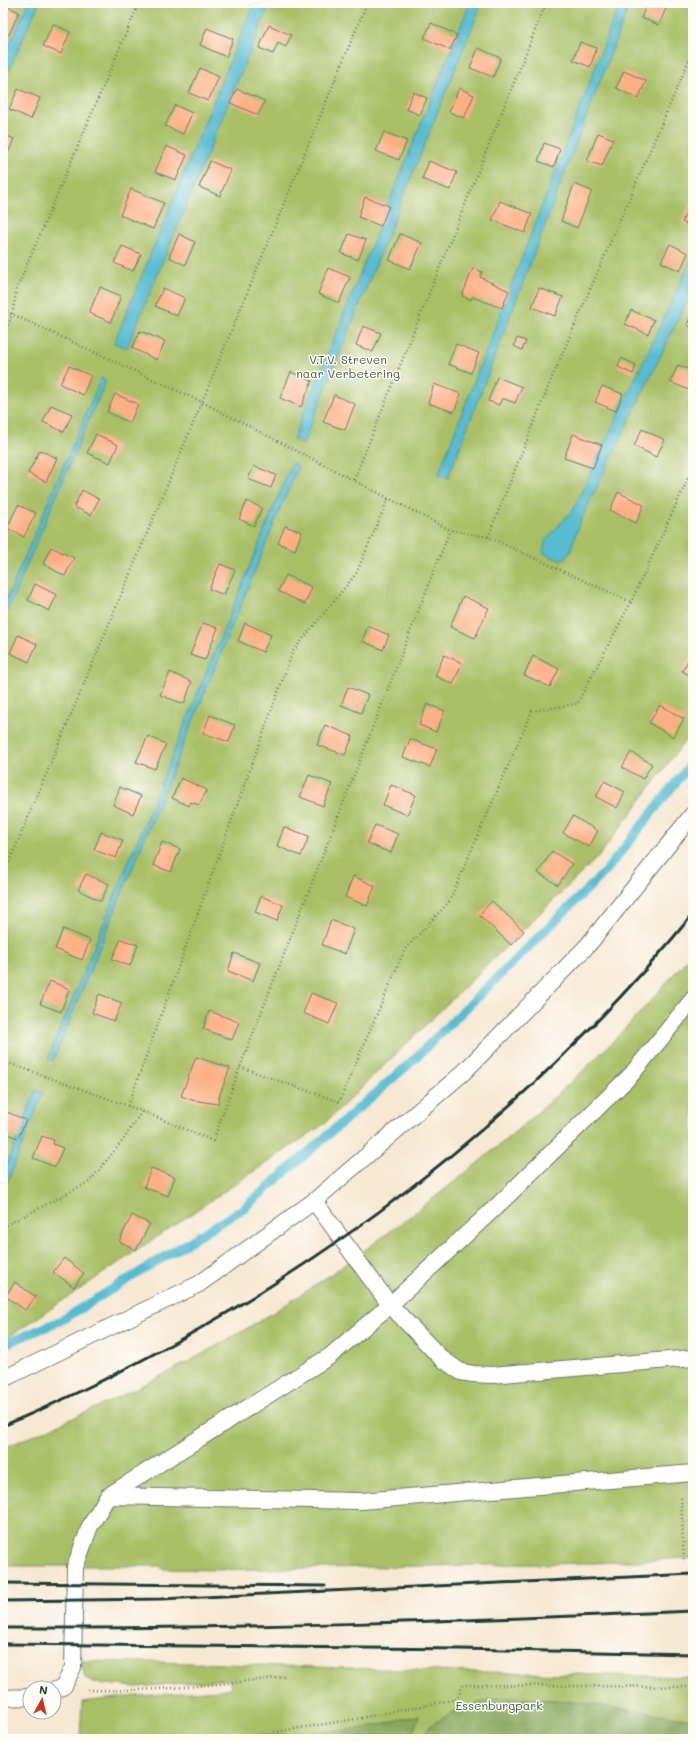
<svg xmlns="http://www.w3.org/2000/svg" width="696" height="1742" font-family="Mali,sans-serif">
<rect width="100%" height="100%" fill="#fdfcf7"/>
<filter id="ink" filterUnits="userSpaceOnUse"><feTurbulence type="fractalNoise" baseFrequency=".025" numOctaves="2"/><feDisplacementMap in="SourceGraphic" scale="8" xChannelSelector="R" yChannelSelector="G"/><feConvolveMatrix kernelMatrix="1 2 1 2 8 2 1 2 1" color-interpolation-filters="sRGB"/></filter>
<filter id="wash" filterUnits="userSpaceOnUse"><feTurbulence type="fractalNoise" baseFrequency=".012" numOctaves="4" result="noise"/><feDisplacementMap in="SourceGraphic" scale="16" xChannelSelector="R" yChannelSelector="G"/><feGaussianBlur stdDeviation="0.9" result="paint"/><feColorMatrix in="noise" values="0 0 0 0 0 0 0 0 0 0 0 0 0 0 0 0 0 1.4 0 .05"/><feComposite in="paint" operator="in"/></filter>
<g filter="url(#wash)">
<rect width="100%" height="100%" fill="#f7e8d2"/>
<!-- green -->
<path fill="#a8bf65" stroke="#647e4c" d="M 3,3 L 693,3 L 693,730 L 599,856 L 324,1124 L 3,1341 Z
M 693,952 L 693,1558 L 593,1563 L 214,1570 L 162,1569 L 161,1566 L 3,1566 L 3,1448 C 92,1412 179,1370 261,1320 C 325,1281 385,1236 444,1190 C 498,1147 551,1103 600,1054 C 633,1022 663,987 693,952 Z
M 81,1661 L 159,1662 L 442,1671 L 693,1677 L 693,1739 L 78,1739 L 80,1737 L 82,1702 L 125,1697 L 231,1689 L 230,1679 L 137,1687 L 94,1683 L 85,1678 Z"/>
<!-- forest -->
<path fill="#86a65a" stroke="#527247" d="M 499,1698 L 559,1700 L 693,1719 L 693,1739 L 420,1739 L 431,1725 L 460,1708 Z
M 419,1715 L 412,1736 L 405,1739 L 263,1739 L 271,1736 L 359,1729 Z"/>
<!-- water -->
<path fill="#55bcd2" stroke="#3a7c83" d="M 28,3 L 39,3 L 3,83 L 3,59 Z
M 254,3 L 270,3 L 127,348 L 114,343 Z
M 470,3 L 482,3 L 303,444 L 293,439 Z
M 620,3 L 630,3 L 448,478 L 438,475 Z
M 693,256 L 693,289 L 579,524 L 570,552 L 564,560 L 551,557 L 543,552 L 545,541 L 573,510 Z
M 101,378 L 106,380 L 3,621 L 3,608 Z
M 292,463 L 298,466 L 53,1061 L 48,1059 Z
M 36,1090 L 43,1093 L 3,1193 L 3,1174 Z"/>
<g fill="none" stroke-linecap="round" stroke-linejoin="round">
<!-- stream -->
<path stroke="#55bcd2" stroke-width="9" d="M 3,1345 L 62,1320 L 244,1208 L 408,1065 L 605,872 L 693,761"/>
</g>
<g id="blocks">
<!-- building -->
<path fill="#fcaf83" d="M 647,3 L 658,3 L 667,6 L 659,25 L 641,18 Z
M 3,5 L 19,12 L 9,35 L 3,32 Z
M 431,23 L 457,35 L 450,50 L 424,38 Z
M 53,24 L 70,32 L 61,54 L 43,46 Z
M 269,25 L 291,35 L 286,47 L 278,43 L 273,54 L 259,48 Z
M 207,28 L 233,39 L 226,57 L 200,45 Z
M 580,42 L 597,48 L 590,67 L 573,60 Z
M 478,48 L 501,58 L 493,77 L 470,68 Z
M 200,68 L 219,77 L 208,101 L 189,93 Z
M 624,71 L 646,81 L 638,99 L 616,88 Z
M 459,88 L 474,95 L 464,118 L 449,112 Z
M 18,89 L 40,98 L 31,119 L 9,109 Z
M 237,89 L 265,101 L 258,115 L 230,103 Z
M 413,92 L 427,98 L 420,115 L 406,109 Z
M 175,105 L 192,113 L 183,134 L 165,126 Z
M 384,132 L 407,141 L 399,160 L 376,151 Z
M 598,133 L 613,139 L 602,166 L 587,161 Z
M 3,134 L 14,139 L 5,160 L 3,159 Z
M 544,143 L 560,149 L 554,167 L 538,161 Z
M 166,146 L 187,155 L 176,180 L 155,172 Z
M 210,161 L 231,170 L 220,196 L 199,187 Z
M 429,161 L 457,172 L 450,190 L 422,179 Z
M 574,184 L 592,191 L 577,228 L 561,221 Z
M 131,189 L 164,203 L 153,229 L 120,215 Z
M 693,196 L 693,227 L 682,222 Z
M 365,197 L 389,206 L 381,226 L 358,217 Z
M 500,201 L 532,214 L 525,233 L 492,220 Z
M 179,234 L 195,242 L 185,265 L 169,257 Z
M 349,234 L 366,240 L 358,260 L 341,253 Z
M 400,234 L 422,243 L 410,269 L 389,260 Z
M 670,244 L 688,253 L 680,271 L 661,262 Z
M 122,246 L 141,254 L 133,271 L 114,263 Z
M 328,268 L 350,277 L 339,303 L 318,294 Z
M 473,268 L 482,272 L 480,277 L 509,291 L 502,308 L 472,297 L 471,300 L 462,296 Z
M 100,287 L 121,296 L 111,322 L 89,313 Z
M 163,288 L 185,298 L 177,316 L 155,306 Z
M 539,288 L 563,297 L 555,316 L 532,307 Z
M 631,310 L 654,320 L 648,334 L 625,324 Z
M 693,311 L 693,328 L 687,325 Z
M 363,326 L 381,333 L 373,352 L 356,345 Z
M 140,331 L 165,341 L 157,360 L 132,348 Z
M 517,338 L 526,341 L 522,350 L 514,346 Z
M 456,344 L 479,353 L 471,373 L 448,364 Z
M 621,358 L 636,365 L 633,374 L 618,367 Z
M 678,365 L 693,371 L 693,383 L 689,390 L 670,382 Z
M 69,366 L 91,376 L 83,395 L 60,384 Z
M 291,372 L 312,381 L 301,407 L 280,398 Z
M 497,377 L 522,387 L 515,403 L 502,398 L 499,405 L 488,401 Z
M 434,384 L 461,394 L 454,412 L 428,403 Z
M 602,386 L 623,394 L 616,411 L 595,402 Z
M 115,394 L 138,404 L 130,423 L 107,412 Z
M 334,395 L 355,404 L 345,430 L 323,422 Z
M 51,405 L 72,414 L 64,432 L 43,422 Z
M 642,429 L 665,440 L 656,457 L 634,446 Z
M 96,434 L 118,445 L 110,463 L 87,453 Z
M 573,434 L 602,445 L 593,468 L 564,458 Z
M 40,450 L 57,458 L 46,482 L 28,473 Z
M 254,466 L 276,475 L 271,488 L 248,479 Z
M 82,490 L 99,499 L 91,515 L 74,507 Z
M 618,492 L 644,505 L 636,523 L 610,510 Z
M 247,501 L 262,508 L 254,526 L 239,519 Z
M 18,505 L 36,513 L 24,537 L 7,528 Z
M 285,526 L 302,532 L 295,550 L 278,543 Z
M 51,547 L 74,558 L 65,576 L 43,564 Z
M 220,564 L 235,570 L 224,595 L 209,589 Z
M 286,575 L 312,587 L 305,604 L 278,591 Z
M 35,584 L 57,595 L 49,611 L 28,600 Z
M 463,596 L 489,608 L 475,638 L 450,627 Z
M 203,623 L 218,628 L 205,660 L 190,655 Z
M 245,623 L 271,635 L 263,652 L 238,641 Z
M 368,626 L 389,635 L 383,650 L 362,641 Z
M 18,635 L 37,644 L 29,662 L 10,653 Z
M 693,652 L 693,677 L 682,671 Z
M 444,655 L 462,663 L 453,684 L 435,676 Z
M 533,656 L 559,669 L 550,687 L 524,675 Z
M 170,672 L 192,682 L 184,704 L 160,695 Z
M 348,687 L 368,695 L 361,713 L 341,705 Z
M 427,704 L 445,711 L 436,732 L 419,725 Z
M 660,705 L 684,719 L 673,737 L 649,723 Z
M 210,715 L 235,725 L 229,742 L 203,733 Z
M 325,725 L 353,736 L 345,755 L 317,745 Z
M 148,736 L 166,744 L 155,769 L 136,762 Z
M 410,739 L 437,749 L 430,767 L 403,757 Z
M 631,752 L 652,764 L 643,779 L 622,767 Z
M 309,775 L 332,784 L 323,806 L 300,797 Z
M 181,778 L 207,790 L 199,805 L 191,802 L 189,806 L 172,798 Z
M 604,781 L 625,792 L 617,808 L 596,797 Z
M 391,785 L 416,795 L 407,815 L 383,805 Z
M 120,787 L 141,796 L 133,814 L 113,805 Z
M 573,816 L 598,831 L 589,847 L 563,833 Z
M 375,825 L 398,834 L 391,853 L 367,843 Z
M 284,827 L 309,836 L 301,856 L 277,846 Z
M 101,832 L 123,840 L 116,858 L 94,850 Z
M 162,842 L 180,849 L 171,872 L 153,865 Z
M 552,851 L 572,864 L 558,885 L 538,873 Z
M 86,874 L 109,884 L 101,901 L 78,890 Z
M 353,876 L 375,886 L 367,906 L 345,897 Z
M 261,896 L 283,905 L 277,921 L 255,912 Z
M 492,901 L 524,931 L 511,945 L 479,915 Z
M 331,920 L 354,929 L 345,954 L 322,945 Z
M 63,929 L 90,940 L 82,960 L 55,949 Z
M 121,939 L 138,945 L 130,966 L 112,959 Z
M 234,953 L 260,963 L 253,981 L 228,971 Z
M 50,981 L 69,989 L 61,1012 L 40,1004 Z
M 311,993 L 338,1003 L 329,1024 L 303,1013 Z
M 99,994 L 122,1003 L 114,1021 L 92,1013 Z
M 209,1011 L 239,1022 L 232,1040 L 203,1029 Z
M 196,1057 L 230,1068 L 220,1094 L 218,1104 L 192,1100 L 181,1096 Z
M 7,1112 L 26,1120 L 18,1138 L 3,1132 L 3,1121 Z
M 42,1136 L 54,1140 L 53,1144 L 63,1148 L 55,1167 L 33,1158 Z
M 151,1168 L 175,1177 L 168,1196 L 144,1187 Z
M 132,1215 L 150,1224 L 136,1250 L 119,1241 Z
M 64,1258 L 84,1273 L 74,1287 L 53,1272 Z
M 15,1282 L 36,1297 L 25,1310 L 5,1296 Z"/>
</g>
</g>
<g filter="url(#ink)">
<use href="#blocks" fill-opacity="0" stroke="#6b796b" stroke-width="1"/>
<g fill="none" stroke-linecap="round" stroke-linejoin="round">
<defs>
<path id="service" d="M 693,814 L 588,945 L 464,1072 L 314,1201 L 390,1305 L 441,1358 L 461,1372 L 473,1374 L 492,1375 L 693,1358
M 3,1379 L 199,1284 L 314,1201
M 108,1496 L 361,1501 L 693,1473
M 54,1691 L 64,1686 L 73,1667 L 75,1567 L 90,1526 L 108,1496 L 330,1356 L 390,1305 L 499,1204 L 631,1075 L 693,999
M 3,1698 L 30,1697"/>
</defs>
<!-- service casing -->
<use href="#service" stroke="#6b796b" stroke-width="18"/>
<!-- path -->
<path stroke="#6b796b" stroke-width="2.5" stroke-dasharray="1 3" stroke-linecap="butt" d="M 3,310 L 202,402 L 450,530 L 488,537 L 631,602
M 3,336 L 12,315 L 17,288 L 139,3
M 354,480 L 546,3
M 488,537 L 551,380 L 693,51
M 3,877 L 202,402 L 367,3
M 3,1061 L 142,1111 L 213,1141 L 240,1067 L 450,530
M 240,1067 L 339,1102 L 405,949 L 449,902 L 532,711 L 577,704 L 631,602 L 693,468
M 128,1106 L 293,651 L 356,574 L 388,499
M 3,1227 L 89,1182 L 124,1139 L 142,1111
M 681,1498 L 684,1562
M 88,1690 C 154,1692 220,1684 285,1677
M 243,1739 L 250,1736 L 356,1719 L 457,1699 L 463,1685 L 693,1687"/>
<!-- service -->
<use href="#service" stroke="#fff" stroke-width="16"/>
<!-- rail -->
<path stroke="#1f3d34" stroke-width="3" d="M 3,1426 C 270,1313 509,1138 693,914
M 3,1583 L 325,1586
M 3,1601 L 161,1599 L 693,1574
M 3,1628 C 233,1629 463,1621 693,1611
M 3,1644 L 460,1649 L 693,1654"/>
</g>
</g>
<g text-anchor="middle" stroke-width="3" stroke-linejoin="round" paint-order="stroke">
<!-- park labels -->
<g font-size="12" fill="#415e40" stroke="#fdfcf7">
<text x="348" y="364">V.T.V. Streven<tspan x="348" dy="14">naar Verbetering</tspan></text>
<text x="499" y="1710">Essenburgpark</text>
</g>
</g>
<!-- margin -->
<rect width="696" height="1742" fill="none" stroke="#fdfcf7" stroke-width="16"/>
<!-- north arrow -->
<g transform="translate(42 1700) rotate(8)"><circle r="19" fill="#fdfcf7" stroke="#a4b0a9"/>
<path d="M0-3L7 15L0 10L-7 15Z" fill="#c8321e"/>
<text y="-6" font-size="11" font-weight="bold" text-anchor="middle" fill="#1f3d34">N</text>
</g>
</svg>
